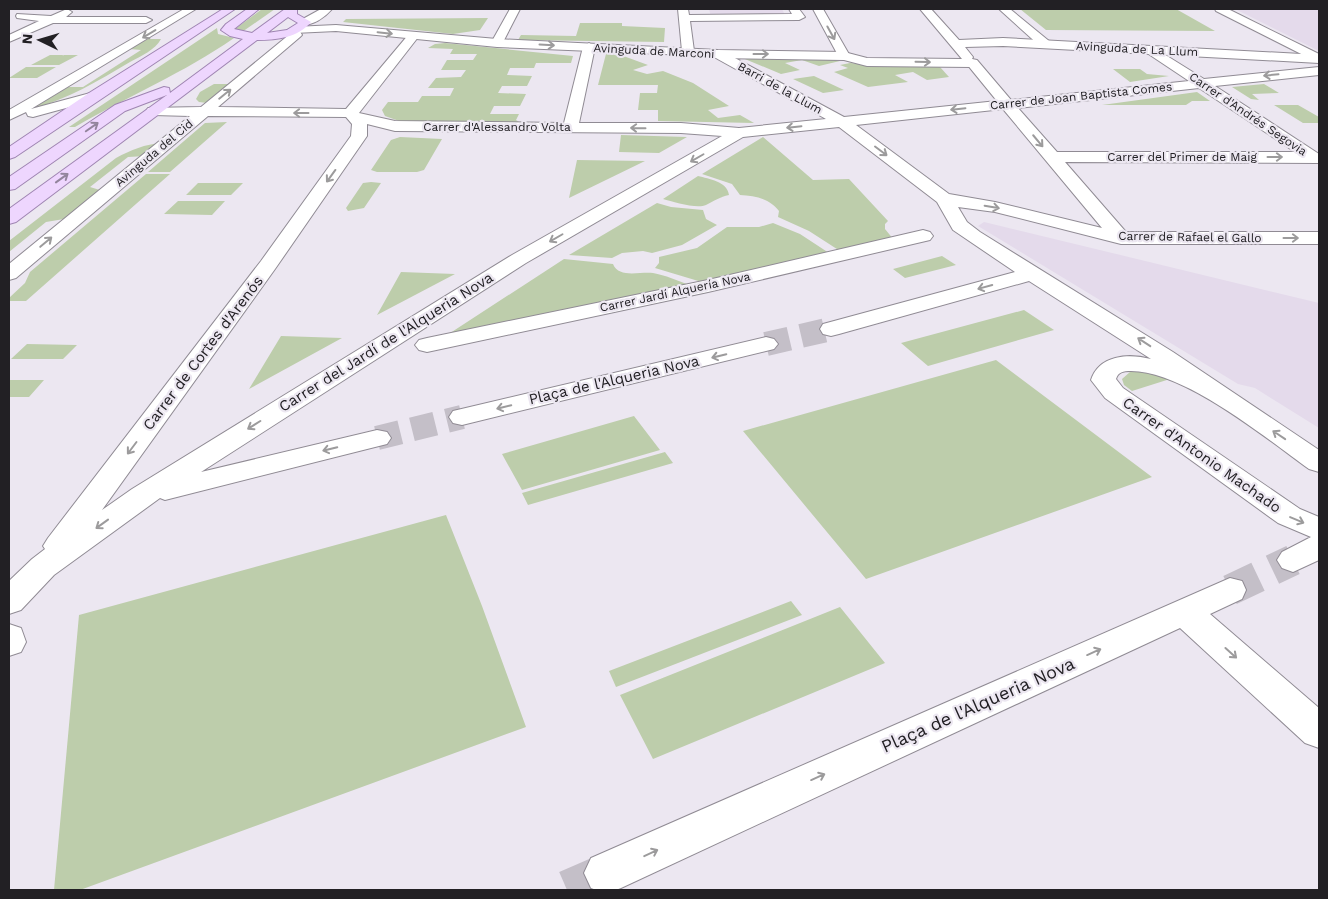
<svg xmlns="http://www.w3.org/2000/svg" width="1328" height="899" font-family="'Work Sans',sans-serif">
<rect width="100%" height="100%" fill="#ece7f1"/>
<!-- built -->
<path fill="#e4daeb" d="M 709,9 L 782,9 L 786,17 L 711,17 Z
M 1235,9 L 1319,9 L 1319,51 Z
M 984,222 L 1319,303 L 1319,428 L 1255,388 L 1238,384 L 978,226 Z"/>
<!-- green -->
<path fill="#bdcdab" d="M 262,9 L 275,9 L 242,32 L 235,29 Z
M 1020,9 L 1176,9 L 1215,31 L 1046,30 Z
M 488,18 L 480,30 L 453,34 L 343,22 L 346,19 Z
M 580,23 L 622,23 L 622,26 L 665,28 L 664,42 L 518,40 L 521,35 L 576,36 Z
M 217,28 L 218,34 L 234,38 C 184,73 128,96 75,127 L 69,127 Z
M 148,39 L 161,39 C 155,50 141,56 130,62 C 98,81 68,99 32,109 L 68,87 L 83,87 L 141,50 L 129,49 Z
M 445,43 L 573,56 L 571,63 L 536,63 L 534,68 L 510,68 L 507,75 L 532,76 L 527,86 L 502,86 L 498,93 L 526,94 L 520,106 L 494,106 L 490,114 L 519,114 L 516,120 L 519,122 L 422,122 L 399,121 L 385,116 L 382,110 L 388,102 L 418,102 L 422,96 L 450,96 L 454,88 L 428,88 L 436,78 L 461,77 L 466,70 L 441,70 L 447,60 L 473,60 L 477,54 L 450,54 L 453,49 L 428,48 L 435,44 Z
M 607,50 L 648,65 L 633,70 L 647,74 L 663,71 L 693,83 L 729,106 L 708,110 L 718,118 L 740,115 L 754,123 L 658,121 L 658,110 L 638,110 L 640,93 L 657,93 L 658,85 L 598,85 Z
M 50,55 L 78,55 L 59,65 L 31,65 Z
M 740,57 L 825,58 L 840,61 L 819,66 L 802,60 L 785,63 L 800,70 L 781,74 Z
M 850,63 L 888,66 L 940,67 L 949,77 L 927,80 L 913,72 L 895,75 L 908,82 L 868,87 L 834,72 L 848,68 L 840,65 Z
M 26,67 L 56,67 L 37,78 L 9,78 Z
M 1113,69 L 1140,69 L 1147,74 L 1169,76 L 1130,82 Z
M 814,76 L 844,90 L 823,93 L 793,79 Z
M 214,84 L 231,84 L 207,103 L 199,102 L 196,99 L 200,92 Z
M 1264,84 L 1279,93 L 1252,94 L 1259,100 L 1251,99 L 1232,87 Z
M 1197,92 L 1210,101 L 1192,101 L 1186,105 L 1102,105 Z
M 1274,105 L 1298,105 L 1319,117 L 1319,123 L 1303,123 Z
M 227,122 L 170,172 L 148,172 L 205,123 Z
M 621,135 L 687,137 L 659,153 L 619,152 Z
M 400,137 L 442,139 L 424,170 L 417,172 L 377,172 L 371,170 L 391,140 Z
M 763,137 L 813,180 L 849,179 L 888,221 L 885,224 L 885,229 L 894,240 L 840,251 L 809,231 L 778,217 L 779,211 C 769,198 755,196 740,195 L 732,184 L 702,174 Z
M 162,143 L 146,156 L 128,157 L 90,187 L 103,191 L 70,218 L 46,222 L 9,252 L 9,241 L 116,158 C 131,150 145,144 162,143 Z
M 577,160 L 645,161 L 569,198 Z
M 146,174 L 170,174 L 26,301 L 9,301 L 9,298 L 25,283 L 30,272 Z
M 698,176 C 709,179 727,181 729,195 C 720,197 714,201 706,205 C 697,209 673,202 663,199 Z
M 371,182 L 381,183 L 364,208 L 348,211 L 346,208 L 363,183 Z
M 198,183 L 243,183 L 231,195 L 186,195 Z
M 178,201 L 225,201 L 212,215 L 164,214 Z
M 657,203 L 671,207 L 703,210 L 706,219 L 717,225 L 682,245 L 652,253 L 643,251 L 622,253 L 612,258 L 569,255 Z
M 773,223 L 800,234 L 829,253 L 705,283 L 655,268 L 659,263 L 659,257 L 697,248 L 727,227 L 759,227 Z
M 942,256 L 956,265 L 905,278 L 893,269 Z
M 564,259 L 613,264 C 619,279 641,271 653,273 C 665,275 678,281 690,285 L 441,339 Z
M 401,272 L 455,274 L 377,315 Z
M 1024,310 L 1054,330 L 928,366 L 901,343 Z
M 281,336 L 342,338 L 249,389 Z
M 27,344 L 77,345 L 63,359 L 11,359 Z
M 996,360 L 1152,477 L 866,579 L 743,431 Z
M 1140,370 L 1170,379 L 1132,391 L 1124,385 L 1122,379 L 1130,372 Z
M 9,380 L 44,380 L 29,397 L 9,397 Z
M 634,416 L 660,450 L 522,490 L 502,454 Z
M 665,452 L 673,463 L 528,505 L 522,493 Z
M 446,515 L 482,606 L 526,727 L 80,890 L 54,890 L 79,615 Z
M 791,601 L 802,615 L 616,687 L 609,671 Z
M 840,607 L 885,663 L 653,759 L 620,695 Z"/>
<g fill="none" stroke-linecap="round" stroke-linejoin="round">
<!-- street-tunnel-far2 -->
<path stroke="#c4bfc8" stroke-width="24" stroke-dasharray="24 12" stroke-linecap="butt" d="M 766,344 L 831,329
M 377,438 L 462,417"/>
<!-- street-tunnel-far1 -->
<path stroke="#c4bfc8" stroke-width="31" stroke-dasharray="31 16" stroke-linecap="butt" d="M 1230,590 L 1293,560"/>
<!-- street-tunnel -->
<path stroke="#c4bfc8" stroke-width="39" stroke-dasharray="39 20" stroke-linecap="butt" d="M 567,890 L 606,873"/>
<defs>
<path id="street" d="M 67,9 L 72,12 L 66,17 L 146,17 L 152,20 L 146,23 L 53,23 L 9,42 L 9,35 L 39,21 L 17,18 L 16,16 L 17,14 L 51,16 Z
M 184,9 L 196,9 L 31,109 L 94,92 L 101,96 L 99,99 L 33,117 L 28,116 L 26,112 L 9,120 L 9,110 Z
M 321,9 L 332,9 C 325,17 312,27 301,24 L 299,22 L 301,20 Z
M 510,9 L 520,9 L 501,46 L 493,46 L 491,43 Z
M 678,9 L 688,9 L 689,15 L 792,14 L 789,9 L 799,9 L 805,17 L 799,20 L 690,21 L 694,51 L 688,55 L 682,51 Z
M 813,9 L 823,9 L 850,56 L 848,59 L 840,59 Z
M 999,9 L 1010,9 L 1049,41 L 1051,44 L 1049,47 L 1041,47 Z
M 1215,9 L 1228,9 L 1319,54 L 1319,63 L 1216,11 Z
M 294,27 L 298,28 L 302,35 L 300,37 L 218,107 L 346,109 L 409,34 L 413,32 L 419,36 L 359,113 L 395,121 L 564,123 L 583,47 L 589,43 L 595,47 L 579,123 L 681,123 L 739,128 L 826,119 L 714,57 L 712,54 L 714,51 L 722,51 L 844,117 L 997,101 L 966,63 L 972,59 L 977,60 L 1011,100 L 1189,81 L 1147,53 L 1145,50 L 1147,47 L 1151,46 L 1204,79 L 1319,67 L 1319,75 L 1215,86 L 1319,154 L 1319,163 L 1065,162 L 1126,232 L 1319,232 L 1319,244 L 1121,244 L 995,212 L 958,207 L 967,222 L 980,232 L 1173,352 L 1319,450 L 1319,472 L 1309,469 C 1266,438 1184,371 1131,371 C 1123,371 1118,372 1116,379 L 1123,388 L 1300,509 L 1319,517 L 1319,560 L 1293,572 L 1282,568 L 1277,560 L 1282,552 L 1311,537 L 1278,523 L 1105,398 L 1091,380 C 1099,355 1128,353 1151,359 L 1029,281 L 839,334 L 831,336 L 823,334 L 820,329 L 823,324 L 1015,272 L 953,230 L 937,202 L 839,127 L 743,137 L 526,263 L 201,472 L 377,430 L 387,432 L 391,438 L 387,444 L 165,500 L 160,498 L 54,575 L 21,610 L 9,614 L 9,581 L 32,559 L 45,549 L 43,546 L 48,538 L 261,261 L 351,136 L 352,124 L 346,117 L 208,116 L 16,278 L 9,280 L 9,264 L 190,116 L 153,115 L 148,114 L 146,111 L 148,108 L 201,107 L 290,34 L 288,30 ZM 1199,88 L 1295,152 L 1057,152 L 1018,108 ZM 1003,109 L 1102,228 L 995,202 L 949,194 L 856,125 ZM 367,124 L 395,131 L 681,133 L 722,136 L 512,255 L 132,489 L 102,510 L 275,269 L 367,136 Z
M 923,230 L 930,232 L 933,236 L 930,240 L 708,292 L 427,352 L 419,350 L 415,345 L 419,340 L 427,338 L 708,280 Z
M 766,337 L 774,339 L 778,344 L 774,349 L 462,425 L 453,423 L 449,417 L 453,411 Z
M 1230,578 L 1242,581 L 1246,590 L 1242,599 L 1210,614 L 1319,708 L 1319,748 L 1305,743 L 1180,628 L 621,888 C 613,892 599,892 591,888 L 584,873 L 591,858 Z
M 9,624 L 21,628 L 26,642 L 21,652 L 9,656 Z"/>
<path id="secondary" d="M 920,9 L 931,9 L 959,40 L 1003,38 L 1319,55 L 1319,63 L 1003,46 L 965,47 L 973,57 L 972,59 L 978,63 L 972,67 L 867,66 L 844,60 L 718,58 L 688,55 L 497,47 L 336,31 L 294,33 L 288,30 L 294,27 L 336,25 L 497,39 L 718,50 L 844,52 L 867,58 L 962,59 Z"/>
<path id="primary" d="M 223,9 L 235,9 L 15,157 L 9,159 L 9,147 L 89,93 Z
M 247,9 L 259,9 L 234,29 L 252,33 L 285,9 L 297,9 L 297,14 L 311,22 C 298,38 276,40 257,40 L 16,222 L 9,224 L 9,209 L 167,95 L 125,111 L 15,189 L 9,190 L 9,177 L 115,105 L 164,87 L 169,88 L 170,93 L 243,39 L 230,36 L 221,30 L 226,24 ZM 288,17 L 298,23 L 287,30 L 267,33 Z"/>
</defs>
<!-- street casing -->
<use href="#street" stroke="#908b94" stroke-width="2"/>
<!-- secondary casing -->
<use href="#secondary" stroke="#908b94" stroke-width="2"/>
<!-- primary casing -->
<use href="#primary" stroke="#9f85b2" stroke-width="2"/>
<!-- street -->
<use href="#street" fill="#fff" fill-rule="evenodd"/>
<!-- secondary -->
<use href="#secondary" fill="#fff" fill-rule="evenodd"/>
<!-- primary -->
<use href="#primary" fill="#eed6fe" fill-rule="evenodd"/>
</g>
<!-- one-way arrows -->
<defs><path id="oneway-shaft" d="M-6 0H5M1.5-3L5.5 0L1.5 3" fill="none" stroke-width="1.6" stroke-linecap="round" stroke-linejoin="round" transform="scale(1.25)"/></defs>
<g stroke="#9c9b9c">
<use href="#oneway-shaft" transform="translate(385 33) rotate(6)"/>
<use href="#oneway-shaft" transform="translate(831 33) rotate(61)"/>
<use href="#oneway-shaft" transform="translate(149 34) rotate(149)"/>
<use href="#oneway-shaft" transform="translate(547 45) rotate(3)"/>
<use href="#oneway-shaft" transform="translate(761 54)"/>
<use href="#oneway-shaft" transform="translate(923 62) rotate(1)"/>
<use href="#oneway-shaft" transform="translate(1271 75) rotate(174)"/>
<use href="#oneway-shaft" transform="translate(225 94) rotate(-39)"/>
<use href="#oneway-shaft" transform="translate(958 109) rotate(174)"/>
<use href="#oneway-shaft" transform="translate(301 113) rotate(-180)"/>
<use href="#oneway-shaft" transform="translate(794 127) rotate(174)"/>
<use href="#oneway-shaft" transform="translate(638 128) rotate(-179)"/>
<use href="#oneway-shaft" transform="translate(1038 141) rotate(50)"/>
<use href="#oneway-shaft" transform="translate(881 151) rotate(37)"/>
<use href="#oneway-shaft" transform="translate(1275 157)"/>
<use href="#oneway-shaft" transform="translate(697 158) rotate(150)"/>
<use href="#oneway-shaft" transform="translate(331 176) rotate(126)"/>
<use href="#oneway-shaft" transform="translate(992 207) rotate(10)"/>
<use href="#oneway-shaft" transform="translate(556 238) rotate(150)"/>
<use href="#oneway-shaft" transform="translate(1291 238)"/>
<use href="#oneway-shaft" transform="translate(46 242) rotate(-40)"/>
<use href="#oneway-shaft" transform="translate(985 287) rotate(165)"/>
<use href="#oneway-shaft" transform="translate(1144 342) rotate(-147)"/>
<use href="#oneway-shaft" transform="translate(719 356) rotate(167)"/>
<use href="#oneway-shaft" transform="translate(504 407) rotate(166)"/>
<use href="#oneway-shaft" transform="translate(254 425) rotate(148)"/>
<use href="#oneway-shaft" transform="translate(1279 435) rotate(-146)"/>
<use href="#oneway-shaft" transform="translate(132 448) rotate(127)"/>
<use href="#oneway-shaft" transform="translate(330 449) rotate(166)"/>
<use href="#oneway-shaft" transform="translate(1297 520) rotate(23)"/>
<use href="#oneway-shaft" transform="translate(102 524) rotate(144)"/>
<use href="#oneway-shaft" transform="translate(1094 652) rotate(-24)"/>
<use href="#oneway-shaft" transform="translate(1231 653) rotate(42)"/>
<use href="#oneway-shaft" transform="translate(818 777) rotate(-24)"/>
<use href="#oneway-shaft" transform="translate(651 853) rotate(-25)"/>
</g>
<g stroke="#92849c">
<use href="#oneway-shaft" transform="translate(92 127) rotate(-35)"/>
<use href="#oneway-shaft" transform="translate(62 178) rotate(-36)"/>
</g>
<g text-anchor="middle" stroke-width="4.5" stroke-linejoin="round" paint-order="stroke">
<!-- far-street labels -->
<g font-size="12" fill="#222024" stroke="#ece7f1">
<text transform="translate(1137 49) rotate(3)" y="4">Avinguda de La Llum</text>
<text transform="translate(654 51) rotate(3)" y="4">Avinguda de Marconi</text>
<text transform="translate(780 88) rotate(29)" y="4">Barri de la Llum</text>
<text transform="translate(1081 96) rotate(-6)" y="4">Carrer de Joan Baptista Comes</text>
<text transform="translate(1248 114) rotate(34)" y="4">Carrer d'Andrés Segovia</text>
<text x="497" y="131">Carrer d'Alessandro Volta</text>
<text transform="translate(154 153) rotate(-40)" y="4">Avinguda del Cid</text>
<text x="1182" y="161">Carrer del Primer de Maig</text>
<text transform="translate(1190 237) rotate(1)" y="4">Carrer de Rafael el Gallo</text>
<text transform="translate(675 292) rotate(-12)" y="4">Carrer Jardí Alquería Nova</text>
</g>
<!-- street labels -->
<g font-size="15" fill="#222024" stroke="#ece7f1">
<text transform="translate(386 342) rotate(-32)" y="5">Carrer del Jardí de l'Alqueria Nova</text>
<text transform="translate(203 353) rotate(-53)" y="5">Carrer de Cortes d'Arenós</text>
<text transform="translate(614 380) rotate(-13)" y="5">Plaça de l'Alqueria Nova</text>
<text transform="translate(1202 455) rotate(35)" y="5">Carrer d'Antonio Machado</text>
</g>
<!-- near-street labels -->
<g font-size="18" fill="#222024" stroke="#ece7f1">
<text transform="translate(978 705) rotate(-24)" y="6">Plaça de l'Alqueria Nova</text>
</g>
</g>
<!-- border -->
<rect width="1328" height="899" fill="none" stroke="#222024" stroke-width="20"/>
<!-- north arrow -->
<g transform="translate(40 40) rotate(275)" stroke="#ece7f1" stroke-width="4" paint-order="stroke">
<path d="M0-4L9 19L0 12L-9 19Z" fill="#222024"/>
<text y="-8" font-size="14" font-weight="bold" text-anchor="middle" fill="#222024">N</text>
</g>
</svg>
